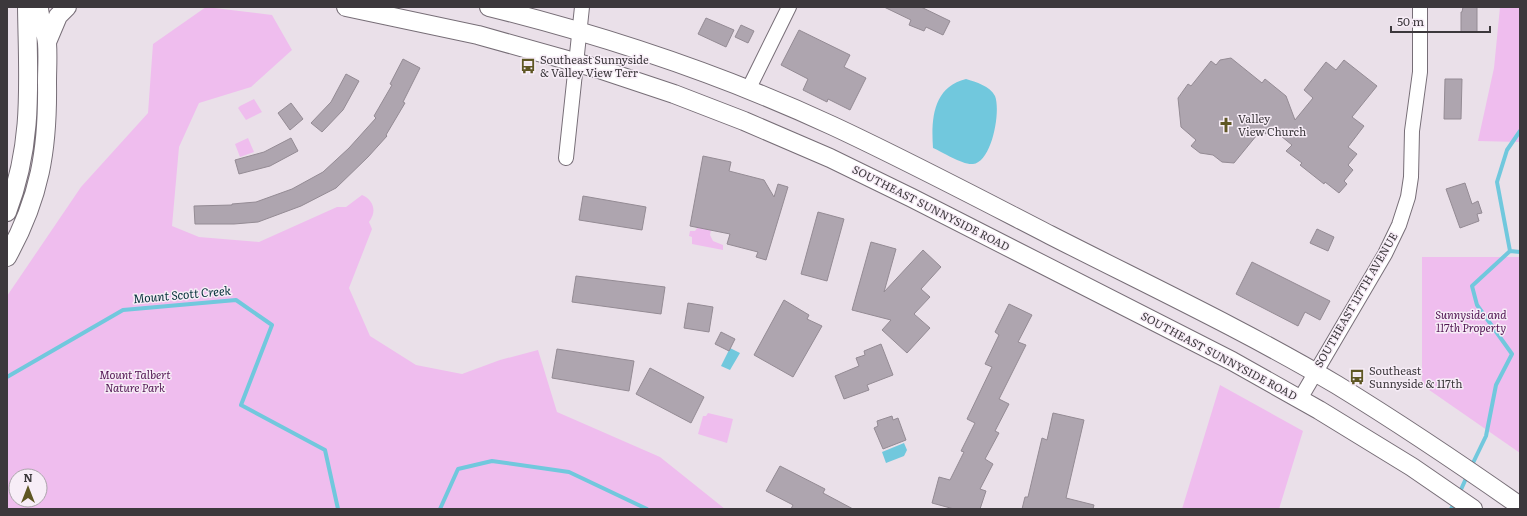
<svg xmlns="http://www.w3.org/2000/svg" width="1527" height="516" font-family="Literata,serif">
<rect width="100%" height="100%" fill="#eae0e9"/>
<!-- green -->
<path fill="#efbdee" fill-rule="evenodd" d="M 206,7 L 272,15 L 292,50 L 251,87 L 199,103 L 179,147 L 172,226 L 199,237 L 259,242 L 337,207 L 346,207 L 362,195 C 374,200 377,212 369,222 L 372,229 L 349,288 L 370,336 L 416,365 L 462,374 L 500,360 L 538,350 L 557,412 L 660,457 L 725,509 L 7,509 L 7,296 L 81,187 L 148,113 L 153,44 ZM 16,476 L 40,476 L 40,500 L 16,500 Z
M 1500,7 L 1520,7 L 1520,142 L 1478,141 L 1494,68 Z
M 254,99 L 262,112 L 246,120 L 238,108 L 240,106 Z
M 248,138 L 254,152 L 240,157 L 235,144 Z
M 698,227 L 711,230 L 710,235 L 713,241 L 723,245 L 723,250 L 692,244 L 692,237 L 689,236 L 690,231 L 695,231 Z
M 1422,257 L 1520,257 L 1520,453 L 1422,385 Z
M 1220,385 L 1303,431 L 1279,509 L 1182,509 Z
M 708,413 L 733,419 L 727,443 L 698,434 L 703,416 L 706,416 Z"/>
<!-- water -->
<path fill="#71c8dd" d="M 966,79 C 976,82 990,86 995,96 C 1001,111 992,162 973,164 C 962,165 943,152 933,148 C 931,119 933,87 966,79 Z
M 730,348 L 740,353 L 730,370 L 721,366 Z
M 904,443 L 907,450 L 904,456 L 886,463 L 882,452 Z"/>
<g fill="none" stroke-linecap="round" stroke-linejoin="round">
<!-- stream -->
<path stroke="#71c8dd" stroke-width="4" d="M 1510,251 L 1520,252
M 7,377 L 123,310 L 236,300 L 272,325 L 241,405 L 325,450 L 338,509
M 1471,467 L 1486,436 L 1496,385 L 1512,354 L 1477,305 L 1472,286 L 1510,251 L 1497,182 L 1507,150 L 1520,131
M 1459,494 L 1468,474
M 440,509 L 458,469 L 492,461 L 569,472 L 647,509
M 1451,509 L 1455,502"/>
</g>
<!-- building -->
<path fill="#aea5af" stroke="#948b94" d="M 884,7 L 921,7 L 950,21 L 943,35 L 926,27 L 924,31 L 909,25 L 911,20 Z
M 1463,7 L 1477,7 L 1477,32 L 1461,32 L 1461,12 L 1462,12 Z
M 706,18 L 734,30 L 726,47 L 698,34 Z
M 741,25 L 754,31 L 748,43 L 735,37 Z
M 799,30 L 850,55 L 844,67 L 866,78 L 850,110 L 828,99 L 827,102 L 803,90 L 808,79 L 781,65 Z
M 1231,58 L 1262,83 L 1265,79 L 1286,96 L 1295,120 L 1313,98 L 1304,90 L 1326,62 L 1336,70 L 1344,60 L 1377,86 L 1352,117 L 1364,126 L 1348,147 L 1357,154 L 1348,165 L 1353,170 L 1344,181 L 1347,184 L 1339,193 L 1325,182 L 1324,184 L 1300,165 L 1302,163 L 1286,151 L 1292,145 L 1270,127 L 1266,134 L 1261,130 L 1234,163 L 1222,162 L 1213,155 L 1200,153 L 1191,146 L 1196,140 L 1181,127 L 1178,98 L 1188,84 L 1191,86 L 1211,61 L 1216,65 L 1220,60 Z
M 403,59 L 420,68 L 403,102 L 405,103 L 386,135 L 387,136 L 368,157 L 336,188 L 301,206 L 258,222 L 234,224 L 195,224 L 194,206 L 232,205 L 232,204 L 256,202 L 292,189 L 323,172 L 349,148 L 376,118 L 374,116 L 392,85 L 390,84 Z
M 346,74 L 359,81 L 343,110 L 322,132 L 311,123 L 331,102 Z
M 1445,79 L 1462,79 L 1461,119 L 1444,119 Z
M 291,103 L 303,119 L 290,130 L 278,113 Z
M 291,138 L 298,151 L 270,166 L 239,174 L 235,160 L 264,152 Z
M 703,156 L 731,162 L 729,171 L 764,180 L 774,197 L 778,184 L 788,187 L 766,260 L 756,257 L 758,252 L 727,244 L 730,234 L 690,226 Z
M 1465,183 L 1472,204 L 1478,201 L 1482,213 L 1477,214 L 1479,221 L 1460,228 L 1446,189 Z
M 583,196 L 646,207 L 642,230 L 579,220 Z
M 818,212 L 844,219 L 827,281 L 801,274 Z
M 1317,229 L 1334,237 L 1328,251 L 1310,243 Z
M 871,242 L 896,249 L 884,292 L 923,250 L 941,267 L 921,289 L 930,297 L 914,314 L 930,328 L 907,353 L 882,330 L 891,320 L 852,310 Z
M 1252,262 L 1330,301 L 1320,320 L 1305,312 L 1298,326 L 1236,294 Z
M 576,276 L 665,287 L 661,314 L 572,302 Z
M 784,300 L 809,315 L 807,319 L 822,326 L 793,377 L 754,355 Z
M 688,303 L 713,307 L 709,332 L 684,328 Z
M 1009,304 L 1032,315 L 1018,342 L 1026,345 L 999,399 L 1009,404 L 995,431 L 999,433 L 985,459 L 993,464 L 980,489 L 986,491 L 980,509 L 954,509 L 932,503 L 939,477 L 950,480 L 964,452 L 961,451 L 975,423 L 967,419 L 992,367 L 985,364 L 999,335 L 995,332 Z
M 721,332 L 735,339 L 729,351 L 715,344 Z
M 881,344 L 893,375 L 867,385 L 869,390 L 844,399 L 835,376 L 859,366 L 856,358 L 865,355 L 864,351 Z
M 557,349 L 634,361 L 629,391 L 552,378 Z
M 650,368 L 704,397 L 691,423 L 636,394 Z
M 1053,413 L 1084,420 L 1066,498 L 1094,505 L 1093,509 L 1022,509 L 1025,497 L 1028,497 L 1042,438 L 1047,440 Z
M 892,416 L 893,420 L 898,418 L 906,440 L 883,449 L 874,428 L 878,426 L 877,421 Z
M 780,466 L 825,489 L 823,493 L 853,509 L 791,509 L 793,505 L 766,491 Z"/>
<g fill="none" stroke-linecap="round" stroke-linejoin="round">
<defs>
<path id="minor" d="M 748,90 L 789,7
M 566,158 L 582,7
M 1300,399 L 1385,254 L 1399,225 L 1408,197 L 1411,177 L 1412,131 L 1420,72 L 1420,7"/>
<path id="major" d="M 346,7 L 478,35 L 599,69 L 674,94 L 744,121 L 830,158 L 912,198 L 1232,361 L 1319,410 L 1412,467 L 1473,509
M 489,7 C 606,36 723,75 833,126 C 906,160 978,198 1050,235 C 1146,284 1244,330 1337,385 C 1399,423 1460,464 1520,506
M 47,42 L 58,16 L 67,7
M 7,212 C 34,142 28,80 27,7
M 7,257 C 40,198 48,149 47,83 C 47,70 48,56 47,43 C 46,31 39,19 39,7"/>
</defs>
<!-- minor casing -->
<use href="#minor" stroke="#776e77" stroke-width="16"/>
<!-- major casing -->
<use href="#major" stroke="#776e77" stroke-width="20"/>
<!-- minor -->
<use href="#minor" stroke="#fff" stroke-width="14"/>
<!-- major -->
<use href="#major" stroke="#fff" stroke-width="18"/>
</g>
<!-- icons -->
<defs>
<symbol id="bus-bare" viewBox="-9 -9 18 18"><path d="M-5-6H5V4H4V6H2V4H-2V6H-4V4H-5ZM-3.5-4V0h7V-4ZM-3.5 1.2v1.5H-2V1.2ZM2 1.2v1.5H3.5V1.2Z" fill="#5e5623" stroke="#f7edf7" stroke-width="2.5" paint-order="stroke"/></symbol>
<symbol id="church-bare" viewBox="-9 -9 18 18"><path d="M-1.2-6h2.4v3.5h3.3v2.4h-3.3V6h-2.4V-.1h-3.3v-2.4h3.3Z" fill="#5e5623" stroke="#f7edf7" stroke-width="2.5" paint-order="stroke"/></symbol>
</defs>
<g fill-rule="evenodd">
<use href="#bus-bare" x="517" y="55" width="22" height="22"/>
<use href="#church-bare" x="1215" y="114" width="22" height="22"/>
<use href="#bus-bare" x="1346" y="366" width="22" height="22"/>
</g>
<g text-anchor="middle" stroke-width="3" stroke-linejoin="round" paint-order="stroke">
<!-- poi labels -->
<g font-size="11" fill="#3c383c" stroke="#f7edf7" text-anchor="start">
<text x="540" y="64">Southeast Sunnyside<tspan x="540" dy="13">&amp; Valley View Terr</tspan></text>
<text x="1238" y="123">Valley<tspan x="1238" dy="13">View Church</tspan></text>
<text x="1369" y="375">Southeast<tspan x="1369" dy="13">Sunnyside &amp; 117th</tspan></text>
</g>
<!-- street labels -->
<g font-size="11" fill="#3c383c" stroke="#f7edf7">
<text transform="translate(931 208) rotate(27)" y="4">SOUTHEAST SUNNYSIDE ROAD</text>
<text transform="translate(1356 300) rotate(-60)" y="4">SOUTHEAST 117TH AVENUE</text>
<text transform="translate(1219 356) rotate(28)" y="4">SOUTHEAST SUNNYSIDE ROAD</text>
</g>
<!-- park labels -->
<g font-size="11" font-style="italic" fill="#511552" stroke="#f7edf7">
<text x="1471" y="319">Sunnyside and<tspan x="1471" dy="13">117th Property</tspan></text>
<text x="135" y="379">Mount Talbert<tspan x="135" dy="13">Nature Park</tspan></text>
</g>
<!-- water labels -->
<g font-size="12" font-style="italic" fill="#032f38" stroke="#f7edf7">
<text transform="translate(182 295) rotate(-5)" y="4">Mount Scott Creek</text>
</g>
</g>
<!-- border -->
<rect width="1527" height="516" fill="none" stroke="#3c383c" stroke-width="16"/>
<!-- north arrow -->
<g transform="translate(28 488)"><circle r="19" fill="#f7edf7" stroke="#aca5ac"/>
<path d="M0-3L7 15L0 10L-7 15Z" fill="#5e5623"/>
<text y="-6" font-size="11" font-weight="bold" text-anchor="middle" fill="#3c383c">N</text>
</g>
<!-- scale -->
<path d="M1391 26v6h99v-6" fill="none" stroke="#3c383c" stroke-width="2"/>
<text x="1397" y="26" font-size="12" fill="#3c383c" stroke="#f7edf7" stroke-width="3" paint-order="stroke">50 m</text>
</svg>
